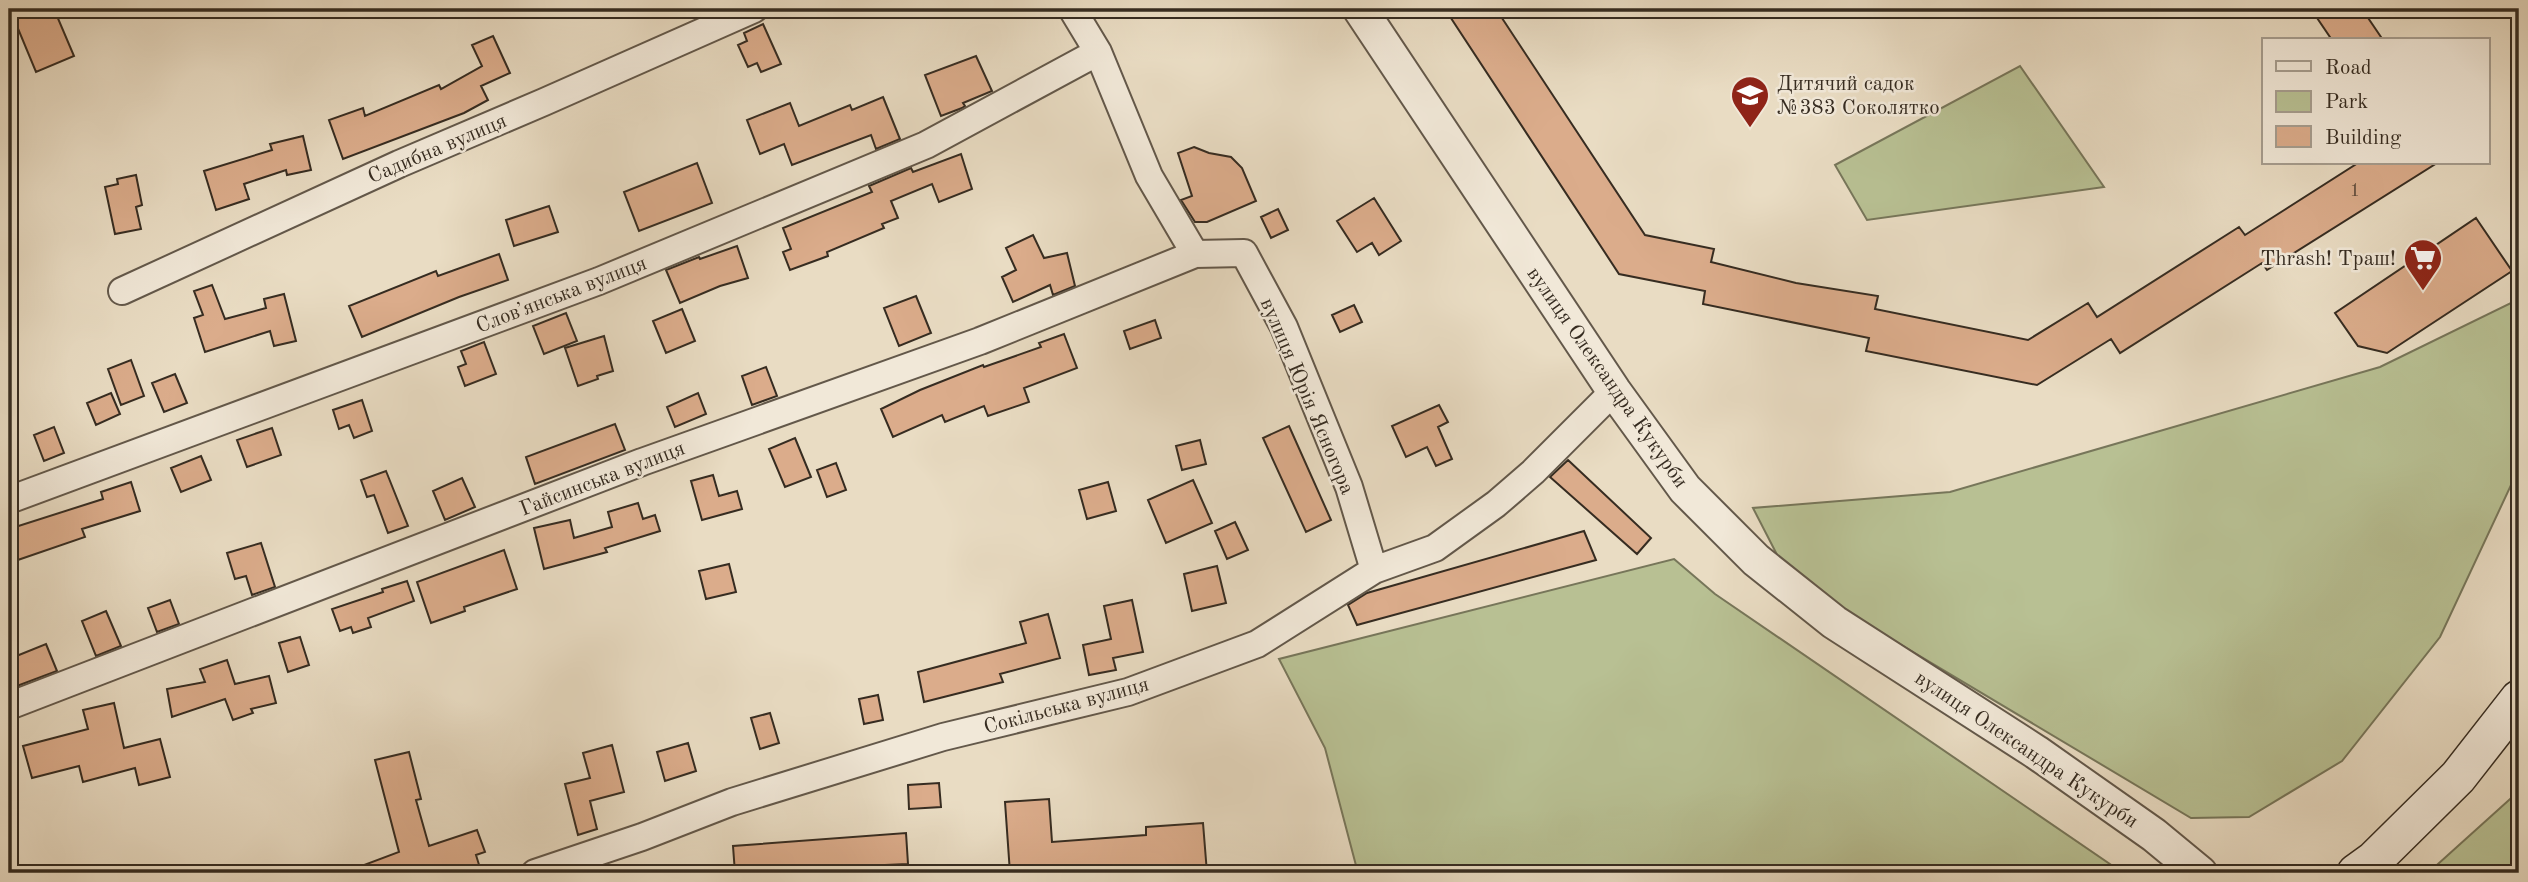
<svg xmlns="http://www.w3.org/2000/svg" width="2528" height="882" font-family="'Old Standard TT',serif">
<rect width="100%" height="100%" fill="#e9dcc3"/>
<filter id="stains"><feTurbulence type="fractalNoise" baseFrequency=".00286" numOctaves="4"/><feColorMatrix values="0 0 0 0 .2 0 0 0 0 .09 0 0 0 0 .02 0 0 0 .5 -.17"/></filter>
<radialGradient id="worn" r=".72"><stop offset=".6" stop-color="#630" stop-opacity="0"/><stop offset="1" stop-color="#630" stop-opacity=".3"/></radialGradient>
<!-- green -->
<path fill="#b8c093" stroke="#77765a" stroke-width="2" d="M 2020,66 L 2104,187 L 1867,220 L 1835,165 Z
M 2517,300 L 2519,303 L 2519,468 L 2440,637 L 2342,761 L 2249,817 L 2191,818 L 1789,578 L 1753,508 L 1950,492 L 2380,367 Z
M 1674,559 L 1715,594 L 2123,873 L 1358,873 L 1325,748 L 1279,659 Z
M 2519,791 L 2519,873 L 2428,873 Z"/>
<!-- building -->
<path fill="#dbac8b" stroke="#362c21" stroke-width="2" d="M 38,9 L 54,9 L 74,56 L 36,72 L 14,19 Z
M 1445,9 L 1496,9 L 1645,235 L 1714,249 L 1711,262 L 1796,283 L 1878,296 L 1875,309 L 2028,340 L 2088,303 L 2097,317 L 2239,227 L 2245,235 L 2358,163 L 2437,163 L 2267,270 L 2262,263 L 2120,353 L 2111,339 L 2037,385 L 1866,351 L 1869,338 L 1703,304 L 1705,291 L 1619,274 Z
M 2311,9 L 2362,9 L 2383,40 L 2332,40 Z
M 763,24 L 781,64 L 761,72 L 757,63 L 748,67 L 738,45 L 747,41 L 744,33 Z
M 493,36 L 510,73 L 481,86 L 488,100 L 464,113 L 343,159 L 329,120 L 363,108 L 365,116 L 439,85 L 441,89 L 482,66 L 472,45 Z
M 976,56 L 992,91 L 963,103 L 965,106 L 962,108 L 941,116 L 925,75 Z
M 883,97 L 900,139 L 876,149 L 871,135 L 792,165 L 784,144 L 760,154 L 747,120 L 790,103 L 799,126 L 850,105 L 852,110 Z
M 303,136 L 311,170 L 287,175 L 286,170 L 244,184 L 249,199 L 216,210 L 204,171 L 272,150 L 270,144 Z
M 1194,147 L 1209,153 L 1231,157 L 1242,168 L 1256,201 L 1207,222 L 1195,222 L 1181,200 L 1192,196 L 1178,153 Z
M 961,154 L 972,189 L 939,202 L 932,184 L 891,201 L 898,218 L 882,224 L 884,228 L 827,252 L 828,256 L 790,270 L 783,252 L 791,249 L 783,228 L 872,192 L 869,186 L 911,168 L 913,172 Z
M 697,163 L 712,203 L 639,231 L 624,192 Z
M 136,175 L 142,205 L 136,207 L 141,229 L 115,234 L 105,187 L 118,184 L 117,179 Z
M 1374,198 L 1401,241 L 1379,255 L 1372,243 L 1357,252 L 1337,221 Z
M 549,206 L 558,232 L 514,246 L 506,220 Z
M 1278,209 L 1288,230 L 1271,238 L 1261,217 Z
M 2476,218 L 2512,271 L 2387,353 L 2358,346 L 2335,313 Z
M 1033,235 L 1044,258 L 1067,253 L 1075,286 L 1053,295 L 1050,285 L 1013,302 L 1002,277 L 1016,270 L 1006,248 Z
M 737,246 L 748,278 L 720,286 L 680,303 L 666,270 L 699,257 L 700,259 Z
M 499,254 L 508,280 L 459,297 L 362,337 L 349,306 L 436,271 L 438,276 Z
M 212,285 L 225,319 L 266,308 L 264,299 L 284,294 L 296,341 L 274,346 L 270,331 L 205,352 L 194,318 L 203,315 L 194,291 Z
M 916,296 L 931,333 L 899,346 L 884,308 Z
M 1354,305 L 1362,322 L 1340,332 L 1332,315 Z
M 682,309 L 695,341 L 666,353 L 653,321 Z
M 566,313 L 577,341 L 544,354 L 533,326 Z
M 1155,320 L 1161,338 L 1130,349 L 1124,331 Z
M 1064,334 L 1077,368 L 1024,388 L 1029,402 L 988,416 L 984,406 L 945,422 L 942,415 L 893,437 L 881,409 L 920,390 L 983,365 L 984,367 L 1041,347 L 1039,343 Z
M 604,336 L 613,371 L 597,376 L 598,379 L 578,386 L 565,348 Z
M 484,342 L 496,374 L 465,386 L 458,367 L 466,364 L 461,351 Z
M 131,360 L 144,396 L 121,405 L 108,369 Z
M 766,367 L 777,396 L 752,405 L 742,376 Z
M 175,374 L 187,403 L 164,412 L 152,383 Z
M 111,393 L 120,414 L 96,425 L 87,403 Z
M 698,393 L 706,414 L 675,427 L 667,407 Z
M 362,400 L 372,431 L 354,438 L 349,425 L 339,429 L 333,410 Z
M 1439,405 L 1448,422 L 1438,427 L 1452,459 L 1436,466 L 1427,447 L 1406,457 L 1392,426 Z
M 615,424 L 625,450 L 535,484 L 526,457 Z
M 1289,426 L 1331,520 L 1306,532 L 1263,438 Z
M 54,427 L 64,453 L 44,461 L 34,435 Z
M 272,428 L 281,455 L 247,467 L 237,440 Z
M 795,438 L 811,477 L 785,487 L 769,449 Z
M 1200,440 L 1206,464 L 1182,470 L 1176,446 Z
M 201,456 L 211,480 L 181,492 L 171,468 Z
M 1568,460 L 1651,538 L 1637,554 L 1550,477 Z
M 836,463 L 846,490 L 827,497 L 817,470 Z
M 386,471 L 408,526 L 388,533 L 374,495 L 367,497 L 361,480 Z
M 713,475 L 719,496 L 737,491 L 742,509 L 702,520 L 691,481 Z
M 462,478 L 475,507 L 445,520 L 433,491 Z
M 1193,480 L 1212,523 L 1166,543 L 1148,500 Z
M 131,482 L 140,511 L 82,529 L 85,537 L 9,563 L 9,529 L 103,499 L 101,492 Z
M 1108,482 L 1116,511 L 1087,519 L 1079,490 Z
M 638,503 L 643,519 L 655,515 L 660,531 L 605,548 L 607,552 L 544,569 L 534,528 L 570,520 L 574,538 L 612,527 L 608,512 Z
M 1235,522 L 1248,550 L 1227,559 L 1215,531 Z
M 1584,531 L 1596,560 L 1357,625 L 1348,605 L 1367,593 Z
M 261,543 L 275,587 L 252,595 L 246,576 L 235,579 L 227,553 Z
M 504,550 L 517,589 L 464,607 L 465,611 L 431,623 L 417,582 Z
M 729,564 L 736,592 L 706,599 L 699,571 Z
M 1217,566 L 1226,603 L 1192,611 L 1184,574 Z
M 407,581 L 414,601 L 368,618 L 371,627 L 353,633 L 351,627 L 340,631 L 332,609 L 383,592 L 382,589 Z
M 170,600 L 179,624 L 157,632 L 148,608 Z
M 1132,600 L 1143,652 L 1113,658 L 1116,670 L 1089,675 L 1083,645 L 1111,639 L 1104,606 Z
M 106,611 L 121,646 L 96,656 L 82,621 Z
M 1048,614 L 1060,658 L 1000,674 L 1003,682 L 924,702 L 918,672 L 1026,643 L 1020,622 Z
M 300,637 L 309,665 L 288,672 L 279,643 Z
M 46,644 L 57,671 L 9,689 L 9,659 Z
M 227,660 L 235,684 L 269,676 L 276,703 L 251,709 L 253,713 L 233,720 L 225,699 L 172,717 L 167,689 L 205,682 L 200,669 Z
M 878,695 L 883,720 L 864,724 L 859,699 Z
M 114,703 L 124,748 L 160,739 L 170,777 L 139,785 L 135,768 L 83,782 L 79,766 L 32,778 L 23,746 L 88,729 L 83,710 Z
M 770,713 L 779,743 L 760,749 L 751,718 Z
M 688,743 L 696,771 L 665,781 L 657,752 Z
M 612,745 L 624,792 L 590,801 L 597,829 L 578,835 L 565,784 L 590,778 L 583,753 Z
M 409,752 L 421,799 L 416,800 L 429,846 L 477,830 L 485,852 L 476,855 L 480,868 L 465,873 L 349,873 L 348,871 L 399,852 L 375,760 Z
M 939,783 L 941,807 L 909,809 L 908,785 Z
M 1049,799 L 1052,842 L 1146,835 L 1146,827 L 1203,823 L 1207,873 L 1010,873 L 1005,802 Z
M 906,833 L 908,864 L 886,865 L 887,873 L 735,873 L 733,846 Z"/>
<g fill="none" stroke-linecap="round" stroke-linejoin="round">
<defs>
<path id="minor" d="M 1072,9 L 1098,52 L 1149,176 L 1195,254 L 1244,253 L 1284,327 L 1349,487 L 1374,570
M 122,291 L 399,164 L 544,102 L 754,9
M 9,500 L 599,281 L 926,145 L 1098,52
M 9,706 L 642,462 L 980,341 L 1195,254
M 535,873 L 642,837 L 732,802 L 943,737 L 1128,692 L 1257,644 L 1374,570 L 1435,548 L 1496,504 L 1533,472 L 1614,391"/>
<path id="tertiary" d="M 1360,9 L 1614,391 L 1685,489 L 1756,560 L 1834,622 L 2036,752 L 2154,835 L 2200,873"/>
<path id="secondary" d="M 2356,873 L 2374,860 L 2458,777 L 2519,699"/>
</defs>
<!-- minor casing -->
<use href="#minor" stroke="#63584a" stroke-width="30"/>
<!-- tertiary casing -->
<use href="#tertiary" stroke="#63584a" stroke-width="37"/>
<!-- secondary casing -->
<use href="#secondary" stroke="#362c21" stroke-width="40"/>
<!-- minor -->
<use href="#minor" stroke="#f1e8d8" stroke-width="26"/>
<!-- tertiary -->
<use href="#tertiary" stroke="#f1e8d8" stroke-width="33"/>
<!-- secondary -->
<use href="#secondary" stroke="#f1e8d8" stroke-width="37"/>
</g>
<!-- icons -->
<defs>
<symbol id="school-pin" viewBox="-11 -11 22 30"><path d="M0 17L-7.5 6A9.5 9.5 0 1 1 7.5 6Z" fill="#8f2418" stroke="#f1e8d8"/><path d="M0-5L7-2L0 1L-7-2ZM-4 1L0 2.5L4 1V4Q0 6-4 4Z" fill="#fff"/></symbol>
<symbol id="supermarket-pin" viewBox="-11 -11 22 30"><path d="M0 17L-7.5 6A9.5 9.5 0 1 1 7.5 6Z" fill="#8f2418" stroke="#f1e8d8"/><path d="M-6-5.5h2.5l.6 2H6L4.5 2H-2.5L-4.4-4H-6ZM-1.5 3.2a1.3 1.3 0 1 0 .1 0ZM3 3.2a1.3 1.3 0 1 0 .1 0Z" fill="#fff"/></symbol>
</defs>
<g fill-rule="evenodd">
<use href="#school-pin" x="1728" y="73" width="44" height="60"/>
<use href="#supermarket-pin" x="2401" y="236" width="44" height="60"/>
</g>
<g text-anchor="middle" stroke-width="5" stroke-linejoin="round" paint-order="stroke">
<!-- number labels -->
<g font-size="18" fill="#5f4c3c">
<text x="2355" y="196">1</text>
</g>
<!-- poi labels -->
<g font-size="21" fill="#362c21" stroke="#f1e8d8" text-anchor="start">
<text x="1777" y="90">Дитячий садок<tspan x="1777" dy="24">№383 Соколятко</tspan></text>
<text x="2396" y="265" text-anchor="end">Thrash! Траш!</text>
</g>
<!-- street labels -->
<g font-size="21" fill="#362c21" stroke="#f1e8d8">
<text transform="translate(437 148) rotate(-23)" y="7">Садибна вулиця</text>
<text transform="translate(561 294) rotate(-21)" y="7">Словʼянська вулиця</text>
<text transform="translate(1608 377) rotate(55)" y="7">вулиця Олександра Кукурби</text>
<text transform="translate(1308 396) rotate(67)" y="7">вулиця Юрія Ясногора</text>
<text transform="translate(602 478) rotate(-21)" y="7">Гайсинська вулиця</text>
<text transform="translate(1066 705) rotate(-15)" y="7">Сокільська вулиця</text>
<text transform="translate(2027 749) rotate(34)" y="7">вулиця Олександра Кукурби</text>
</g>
</g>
<!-- margin -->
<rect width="2528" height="882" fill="none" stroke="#e9dcc3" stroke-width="35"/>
<rect x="10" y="10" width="2507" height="861" fill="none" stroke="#362c21" stroke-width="3.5"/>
<rect x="18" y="18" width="2493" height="847" fill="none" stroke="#362c21" stroke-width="2"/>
<!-- legend -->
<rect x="2262" y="38" width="228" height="126" fill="#f1e8d8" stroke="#a69d8f" stroke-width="2"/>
<rect x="2276" y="61" width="35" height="10" fill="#f1e8d8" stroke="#a69d8f" stroke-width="2"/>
<text x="2325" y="74" font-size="21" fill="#362c21">Road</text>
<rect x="2276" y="91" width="35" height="21" fill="#b8c093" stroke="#a69d8f" stroke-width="2"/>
<text x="2325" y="108" font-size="21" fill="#362c21">Park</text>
<rect x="2276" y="126" width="35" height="21" fill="#dbac8b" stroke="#a69d8f" stroke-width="2"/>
<text x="2325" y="144" font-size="21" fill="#362c21">Building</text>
<rect width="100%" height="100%" filter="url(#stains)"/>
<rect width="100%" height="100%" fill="url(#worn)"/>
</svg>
